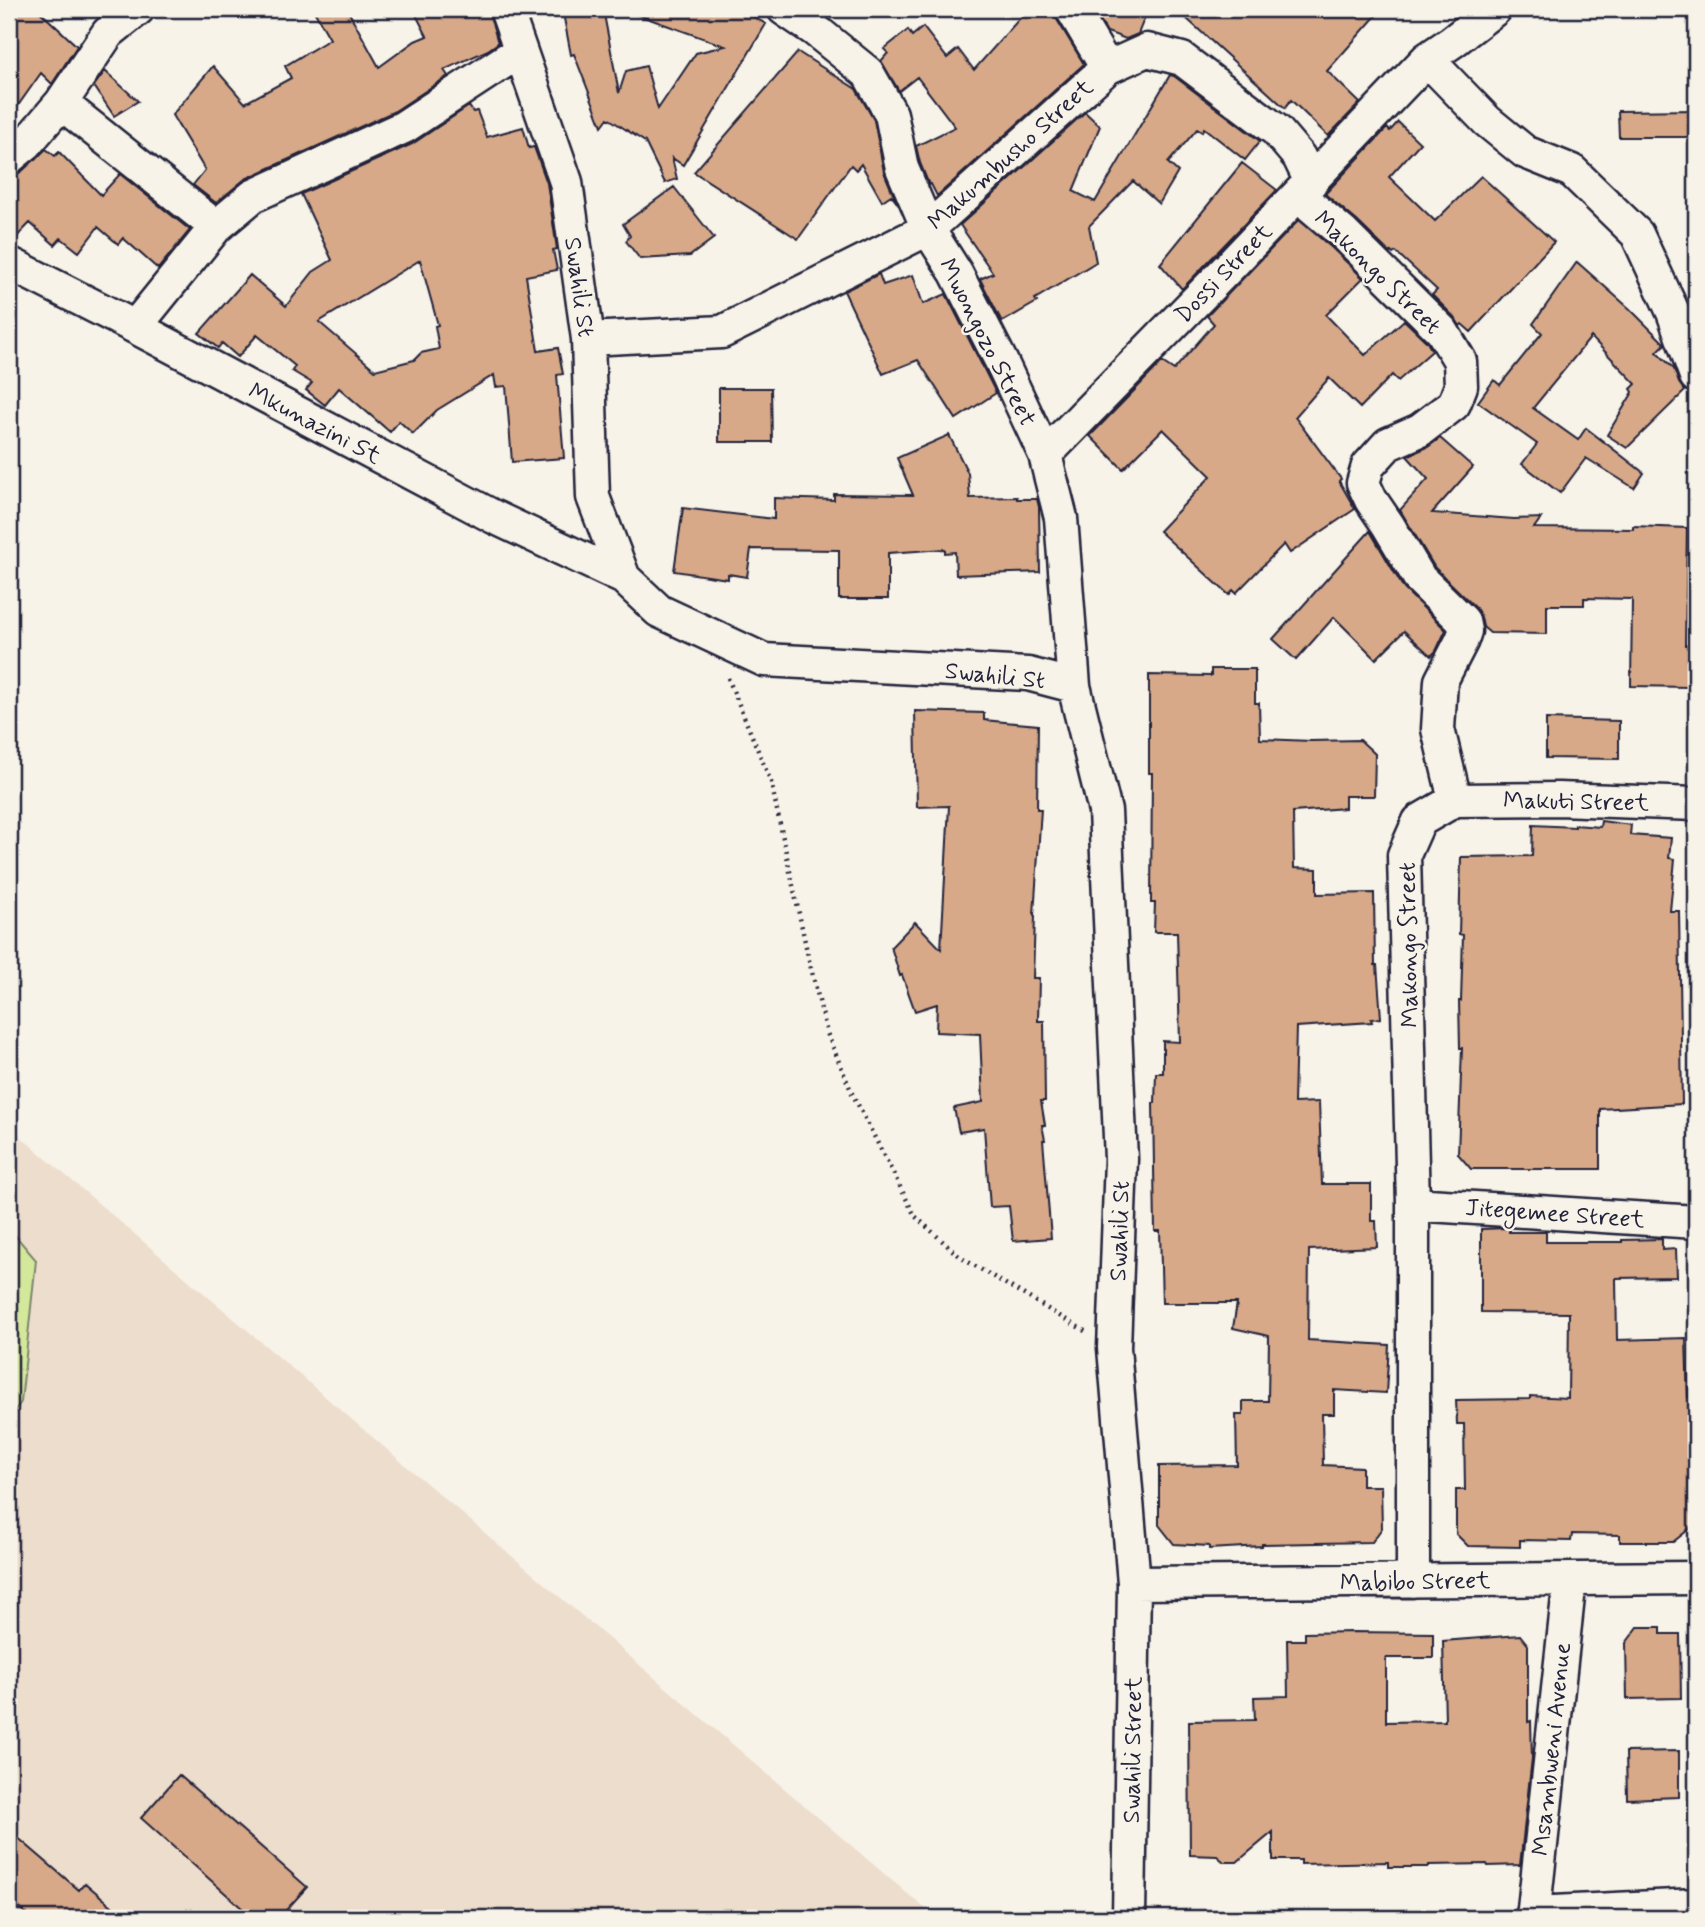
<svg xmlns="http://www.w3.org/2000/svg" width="1705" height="1927" font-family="Mynerve,sans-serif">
<rect width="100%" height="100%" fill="#f7f3e8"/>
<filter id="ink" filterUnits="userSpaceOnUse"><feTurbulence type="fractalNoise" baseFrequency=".0143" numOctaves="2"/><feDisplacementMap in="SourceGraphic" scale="14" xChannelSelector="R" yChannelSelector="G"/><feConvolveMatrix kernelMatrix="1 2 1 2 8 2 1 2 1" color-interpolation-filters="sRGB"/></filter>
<g filter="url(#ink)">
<!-- built -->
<path fill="#edddcc" d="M 9,1127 L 936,1918 L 9,1918 Z"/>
<!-- green -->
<path fill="#d4e89c" stroke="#7b856c" stroke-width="2" d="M 9,1228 L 36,1260 L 21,1402 L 9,1418 Z"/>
<!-- building -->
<path fill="#d7a989" stroke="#22223b" stroke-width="2" fill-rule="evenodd" d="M 9,9 L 37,9 L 77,46 L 52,84 L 41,73 L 10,117 L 18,125 L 9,134 Z
M 313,9 L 347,9 L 379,67 L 415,41 L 427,36 L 413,9 L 488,9 L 498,43 L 488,50 L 444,70 L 448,76 L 395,111 L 245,179 L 216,203 L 193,185 L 205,170 L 172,115 L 213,66 L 245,103 L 291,78 L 285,66 L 330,39 Z
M 590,9 L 603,9 L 619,93 L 626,71 L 646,66 L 658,109 L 696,53 L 725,46 L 630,12 L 630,9 L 739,9 L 766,24 L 683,165 L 672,158 L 677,179 L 665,183 L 645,142 L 608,118 L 602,126 L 574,54 L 571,55 L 563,13 Z
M 1028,9 L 1054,9 L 1056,18 L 1084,64 L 937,196 L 931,184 L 929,185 L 920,163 L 916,146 L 955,127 L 917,77 L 899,91 L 881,61 L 888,53 L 884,49 L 908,30 L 912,36 L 923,27 L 947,58 L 958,49 L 974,70 Z
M 1093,9 L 1148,9 L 1138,34 L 1126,39 L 1107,32 Z
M 1176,9 L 1382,9 L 1327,71 L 1360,103 L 1328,136 L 1291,100 L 1285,108 Z
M 798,52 L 856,89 L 874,120 L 884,172 L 897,203 L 891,195 L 882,201 L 861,164 L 856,170 L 851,165 L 798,239 L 694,172 Z
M 105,71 L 138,101 L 114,116 L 94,86 Z
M 1170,75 L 1174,76 L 1260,141 L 1245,160 L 1204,128 L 1202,132 L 1197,129 L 1168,163 L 1178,172 L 1159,204 L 1133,181 L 1089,226 L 1096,262 L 1035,299 L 1037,302 L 1002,322 L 980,279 L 993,273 L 960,225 L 1085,112 L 1100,126 L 1073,191 L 1095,202 Z
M 469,106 L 473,112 L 477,111 L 487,137 L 523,127 L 529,148 L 534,147 L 547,183 L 557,249 L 553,250 L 557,270 L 526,276 L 538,351 L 558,348 L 563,374 L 557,375 L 564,458 L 512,462 L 506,386 L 496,387 L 494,375 L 437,410 L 413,434 L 399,421 L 390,432 L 339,388 L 325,405 L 306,390 L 312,383 L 292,371 L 295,366 L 257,335 L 238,357 L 222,343 L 218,348 L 199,333 L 250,275 L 286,306 L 313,272 L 332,260 L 301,194 L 412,144 ZM 420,260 L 438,325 L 435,326 L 439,349 L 421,353 L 414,360 L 375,370 L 319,322 Z
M 1696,110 L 1696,137 L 1619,137 L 1618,111 Z
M 1398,122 L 1420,143 L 1389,177 L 1435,221 L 1481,176 L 1554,242 L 1471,332 L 1462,324 L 1460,326 L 1455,318 L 1432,295 L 1437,290 L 1396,252 L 1393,254 L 1391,252 L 1390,253 L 1357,221 L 1325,194 L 1387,128 L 1390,131 Z
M 46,149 L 55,156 L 59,152 L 101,195 L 120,174 L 190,230 L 158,269 L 123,238 L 118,244 L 98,227 L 79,252 L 61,238 L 55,245 L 30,223 L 9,245 L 9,176 L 21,172 Z
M 1242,163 L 1277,190 L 1182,289 L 1160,264 Z
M 674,187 L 714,238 L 690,256 L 640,259 L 626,241 L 630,236 L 623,224 Z
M 1299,220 L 1332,248 L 1363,278 L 1326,315 L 1365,355 L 1404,320 L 1427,342 L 1432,351 L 1398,381 L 1392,375 L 1360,408 L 1329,378 L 1295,417 L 1341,479 L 1339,481 L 1355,509 L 1290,553 L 1284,544 L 1236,593 L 1233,590 L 1229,595 L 1159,531 L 1211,476 L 1163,429 L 1123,469 L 1090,436 L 1162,362 L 1174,370 L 1214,324 L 1207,316 Z
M 1577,262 L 1630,309 L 1665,344 L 1657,352 L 1674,369 L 1679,383 L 1685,391 L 1627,448 L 1607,435 L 1633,392 L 1631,389 L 1636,384 L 1591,337 L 1533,408 L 1578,440 L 1586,428 L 1644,473 L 1634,488 L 1586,458 L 1560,493 L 1522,464 L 1537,444 L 1478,402 L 1494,380 L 1500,385 L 1542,333 L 1533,324 Z
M 879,274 L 883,285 L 913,275 L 923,304 L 946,294 L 996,393 L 956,419 L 918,360 L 883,374 L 844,291 Z
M 719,388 L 771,388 L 772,442 L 719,442 Z
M 949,435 L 968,473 L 970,498 L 1017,497 L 1017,499 L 1037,499 L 1039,507 L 1040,572 L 956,575 L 955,552 L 945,553 L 945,549 L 888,553 L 888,599 L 839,599 L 839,550 L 751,549 L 747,577 L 728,574 L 728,579 L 674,571 L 683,508 L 774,519 L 774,498 L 834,500 L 834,494 L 913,495 L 897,458 Z
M 1440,438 L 1473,467 L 1432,513 L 1514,519 L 1541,518 L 1534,528 L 1633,529 L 1633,526 L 1687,528 L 1685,645 L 1687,645 L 1687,648 L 1696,648 L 1696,682 L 1688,682 L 1688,687 L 1631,686 L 1632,599 L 1584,598 L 1584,605 L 1547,605 L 1547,634 L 1490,633 L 1483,627 L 1481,617 L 1476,608 L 1435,568 L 1400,510 L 1428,479 L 1407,456 L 1428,447 Z
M 1370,531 L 1404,589 L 1446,630 L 1436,651 L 1431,656 L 1404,631 L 1376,659 L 1334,617 L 1296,660 L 1273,639 Z
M 1211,669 L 1255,669 L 1255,703 L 1259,703 L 1260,739 L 1311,741 L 1360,740 L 1375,754 L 1374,796 L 1345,796 L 1345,808 L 1293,812 L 1294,868 L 1317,869 L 1317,894 L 1374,893 L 1375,965 L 1377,965 L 1381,1018 L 1371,1019 L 1372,1022 L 1296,1027 L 1294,1103 L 1319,1102 L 1322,1184 L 1371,1184 L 1371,1221 L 1376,1221 L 1377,1247 L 1309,1250 L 1308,1340 L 1389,1345 L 1386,1393 L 1334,1390 L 1334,1414 L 1322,1414 L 1323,1465 L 1362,1467 L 1362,1486 L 1381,1486 L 1382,1528 L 1372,1542 L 1262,1544 L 1262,1546 L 1209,1549 L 1209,1546 L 1174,1544 L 1159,1525 L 1159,1466 L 1237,1465 L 1236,1415 L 1243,1415 L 1243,1401 L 1268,1401 L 1269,1336 L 1233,1328 L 1237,1303 L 1162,1303 L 1160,1231 L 1155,1231 L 1153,1103 L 1155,1103 L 1156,1073 L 1163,1073 L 1163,1041 L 1180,1042 L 1177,932 L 1154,932 L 1155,903 L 1151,903 L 1152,773 L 1149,773 L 1149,675 L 1211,676 Z
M 915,711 L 984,713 L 984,720 L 1038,725 L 1037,809 L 1041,809 L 1034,915 L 1035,916 L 1033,978 L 1039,978 L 1038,1021 L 1044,1021 L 1045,1101 L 1041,1101 L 1045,1125 L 1042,1125 L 1045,1140 L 1043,1140 L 1051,1238 L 1013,1241 L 1009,1206 L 990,1207 L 984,1128 L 959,1132 L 954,1108 L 983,1102 L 980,1034 L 936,1032 L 937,1004 L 915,1011 L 902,975 L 900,976 L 891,947 L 915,922 L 941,949 L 949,806 L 917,807 Z
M 1546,719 L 1619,721 L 1619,759 L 1546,758 Z
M 1601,821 L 1631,825 L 1630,835 L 1671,838 L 1669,858 L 1675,859 L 1670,911 L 1679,911 L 1682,1104 L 1600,1109 L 1600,1169 L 1471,1169 L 1458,1154 L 1462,1048 L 1460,1048 L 1459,1001 L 1461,1001 L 1463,935 L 1459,934 L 1461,857 L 1532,856 L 1533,825 L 1575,827 L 1575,825 L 1600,827 Z
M 1507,1228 L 1509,1229 L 1509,1232 L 1546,1232 L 1546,1242 L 1622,1242 L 1622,1240 L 1662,1239 L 1662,1250 L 1676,1249 L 1677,1277 L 1616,1278 L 1617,1340 L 1686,1338 L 1688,1397 L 1690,1397 L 1689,1464 L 1693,1526 L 1673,1542 L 1620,1542 L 1620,1535 L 1572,1534 L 1571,1541 L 1520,1540 L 1520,1547 L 1468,1546 L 1456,1534 L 1456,1490 L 1465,1490 L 1464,1424 L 1457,1424 L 1456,1400 L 1530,1399 L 1530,1396 L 1568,1398 L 1569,1313 L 1481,1312 L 1481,1229 Z
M 1638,1627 L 1661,1627 L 1661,1634 L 1680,1634 L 1681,1698 L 1627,1699 L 1626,1643 Z
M 1353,1632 L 1433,1633 L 1433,1658 L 1386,1658 L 1386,1722 L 1445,1721 L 1443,1641 L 1520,1635 L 1528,1645 L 1528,1722 L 1531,1721 L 1532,1758 L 1520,1865 L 1488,1866 L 1487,1864 L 1429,1865 L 1429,1867 L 1388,1867 L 1388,1862 L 1301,1864 L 1301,1860 L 1273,1860 L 1273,1832 L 1237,1862 L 1224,1862 L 1217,1856 L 1190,1855 L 1189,1721 L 1255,1720 L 1254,1697 L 1288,1696 L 1287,1640 L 1305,1640 L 1305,1633 Z
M 1679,1751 L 1679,1797 L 1627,1799 L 1626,1752 Z
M 179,1775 L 307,1887 L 279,1918 L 253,1918 L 141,1818 Z
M 9,1830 L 79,1890 L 85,1883 L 126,1918 L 31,1918 L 9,1899 Z"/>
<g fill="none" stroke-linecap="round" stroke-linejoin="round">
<defs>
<path id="street" d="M 506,9 L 566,182 L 588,339 L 593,497 L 624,578 L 659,611 L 764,660 L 1028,674 L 1074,686 L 1105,811 L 1121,1159 L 1114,1348 L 1134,1583 L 1129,1918
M 784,9 L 815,30 L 868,73 L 891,114 L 902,168 L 928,229 L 956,273 L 1002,363 L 1045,455 L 1061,518 L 1074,686
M 1072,9 L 1107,68
M 1427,59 L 1487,121 L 1525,152 L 1572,171 L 1637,234 L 1673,312 L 1696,376
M 61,103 L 216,227
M 9,158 L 26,144 L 61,103 L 108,33 L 138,9
M 1298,195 L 1344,234 L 1442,331 L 1460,361 L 1461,386 L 1454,404 L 1420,430 L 1388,444 L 1368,466 L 1363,483 L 1371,500 L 1388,525 L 1420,579 L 1463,621 L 1465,631 L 1462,640 L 1441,681 L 1438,729 L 1455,800
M 9,263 L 135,327 L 494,517 L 624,578
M 135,327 L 216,227 L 253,196 L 404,127 L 520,51
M 588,339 L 722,332 L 928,229 L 1107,68 L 1147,50 L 1182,59 L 1276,130 L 1299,157 L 1311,182
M 1045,455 L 1230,266 L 1427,59 L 1452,42 L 1495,9
M 1413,1204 L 1696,1222
M 1413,1581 L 1413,1204 L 1404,855 L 1419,821 L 1455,800 L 1558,799 L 1696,804
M 1134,1583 L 1696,1578
M 1533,1913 L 1696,1905
M 1533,1918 L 1570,1579"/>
</defs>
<!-- street casing -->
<use href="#street" stroke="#22223b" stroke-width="37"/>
<!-- path -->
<path stroke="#22223b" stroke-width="4.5" stroke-dasharray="2 5" stroke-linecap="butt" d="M 728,678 L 771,782 L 808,956 L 827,1033 L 852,1093 L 915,1216 L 960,1257 L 1085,1331"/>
<!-- street -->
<use href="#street" stroke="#f7f3e8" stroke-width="32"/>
</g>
</g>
<g text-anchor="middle" stroke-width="5" stroke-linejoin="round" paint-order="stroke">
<!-- street labels -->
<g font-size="24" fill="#22223b" stroke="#f7f3e8">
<text transform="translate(1010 154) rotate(-42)" y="8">Makumbusho Street</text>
<text transform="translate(1378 272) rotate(44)" y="8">Makongo Street</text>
<text transform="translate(1223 273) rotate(-46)" y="8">Dossi Street</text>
<text transform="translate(580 287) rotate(82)" y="8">Swahili St</text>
<text transform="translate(988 342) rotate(63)" y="8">Mwongozo Street</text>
<text transform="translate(315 423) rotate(28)" y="8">Mkunazini St</text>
<text transform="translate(995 675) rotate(6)" y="8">Swahili St</text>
<text transform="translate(1576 801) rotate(1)" y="8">Makuti Street</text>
<text transform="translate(1408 945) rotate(-91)" y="8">Makongo Street</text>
<text transform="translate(1555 1213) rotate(4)" y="8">Jitegemee Street</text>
<text transform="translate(1119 1231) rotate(-88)" y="8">Swahili St</text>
<text transform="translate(1415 1581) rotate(-1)" y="8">Mabibo Street</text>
<text transform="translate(1551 1749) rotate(-84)" y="8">Msambweni Avenue</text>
<text transform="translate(1132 1750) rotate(-89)" y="8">Swahili Street</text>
</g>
</g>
<!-- margin -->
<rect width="1705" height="1927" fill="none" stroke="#f7f3e8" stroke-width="35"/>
<rect x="18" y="18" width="1670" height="1892" fill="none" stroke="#22223b" stroke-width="2.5" filter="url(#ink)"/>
</svg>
